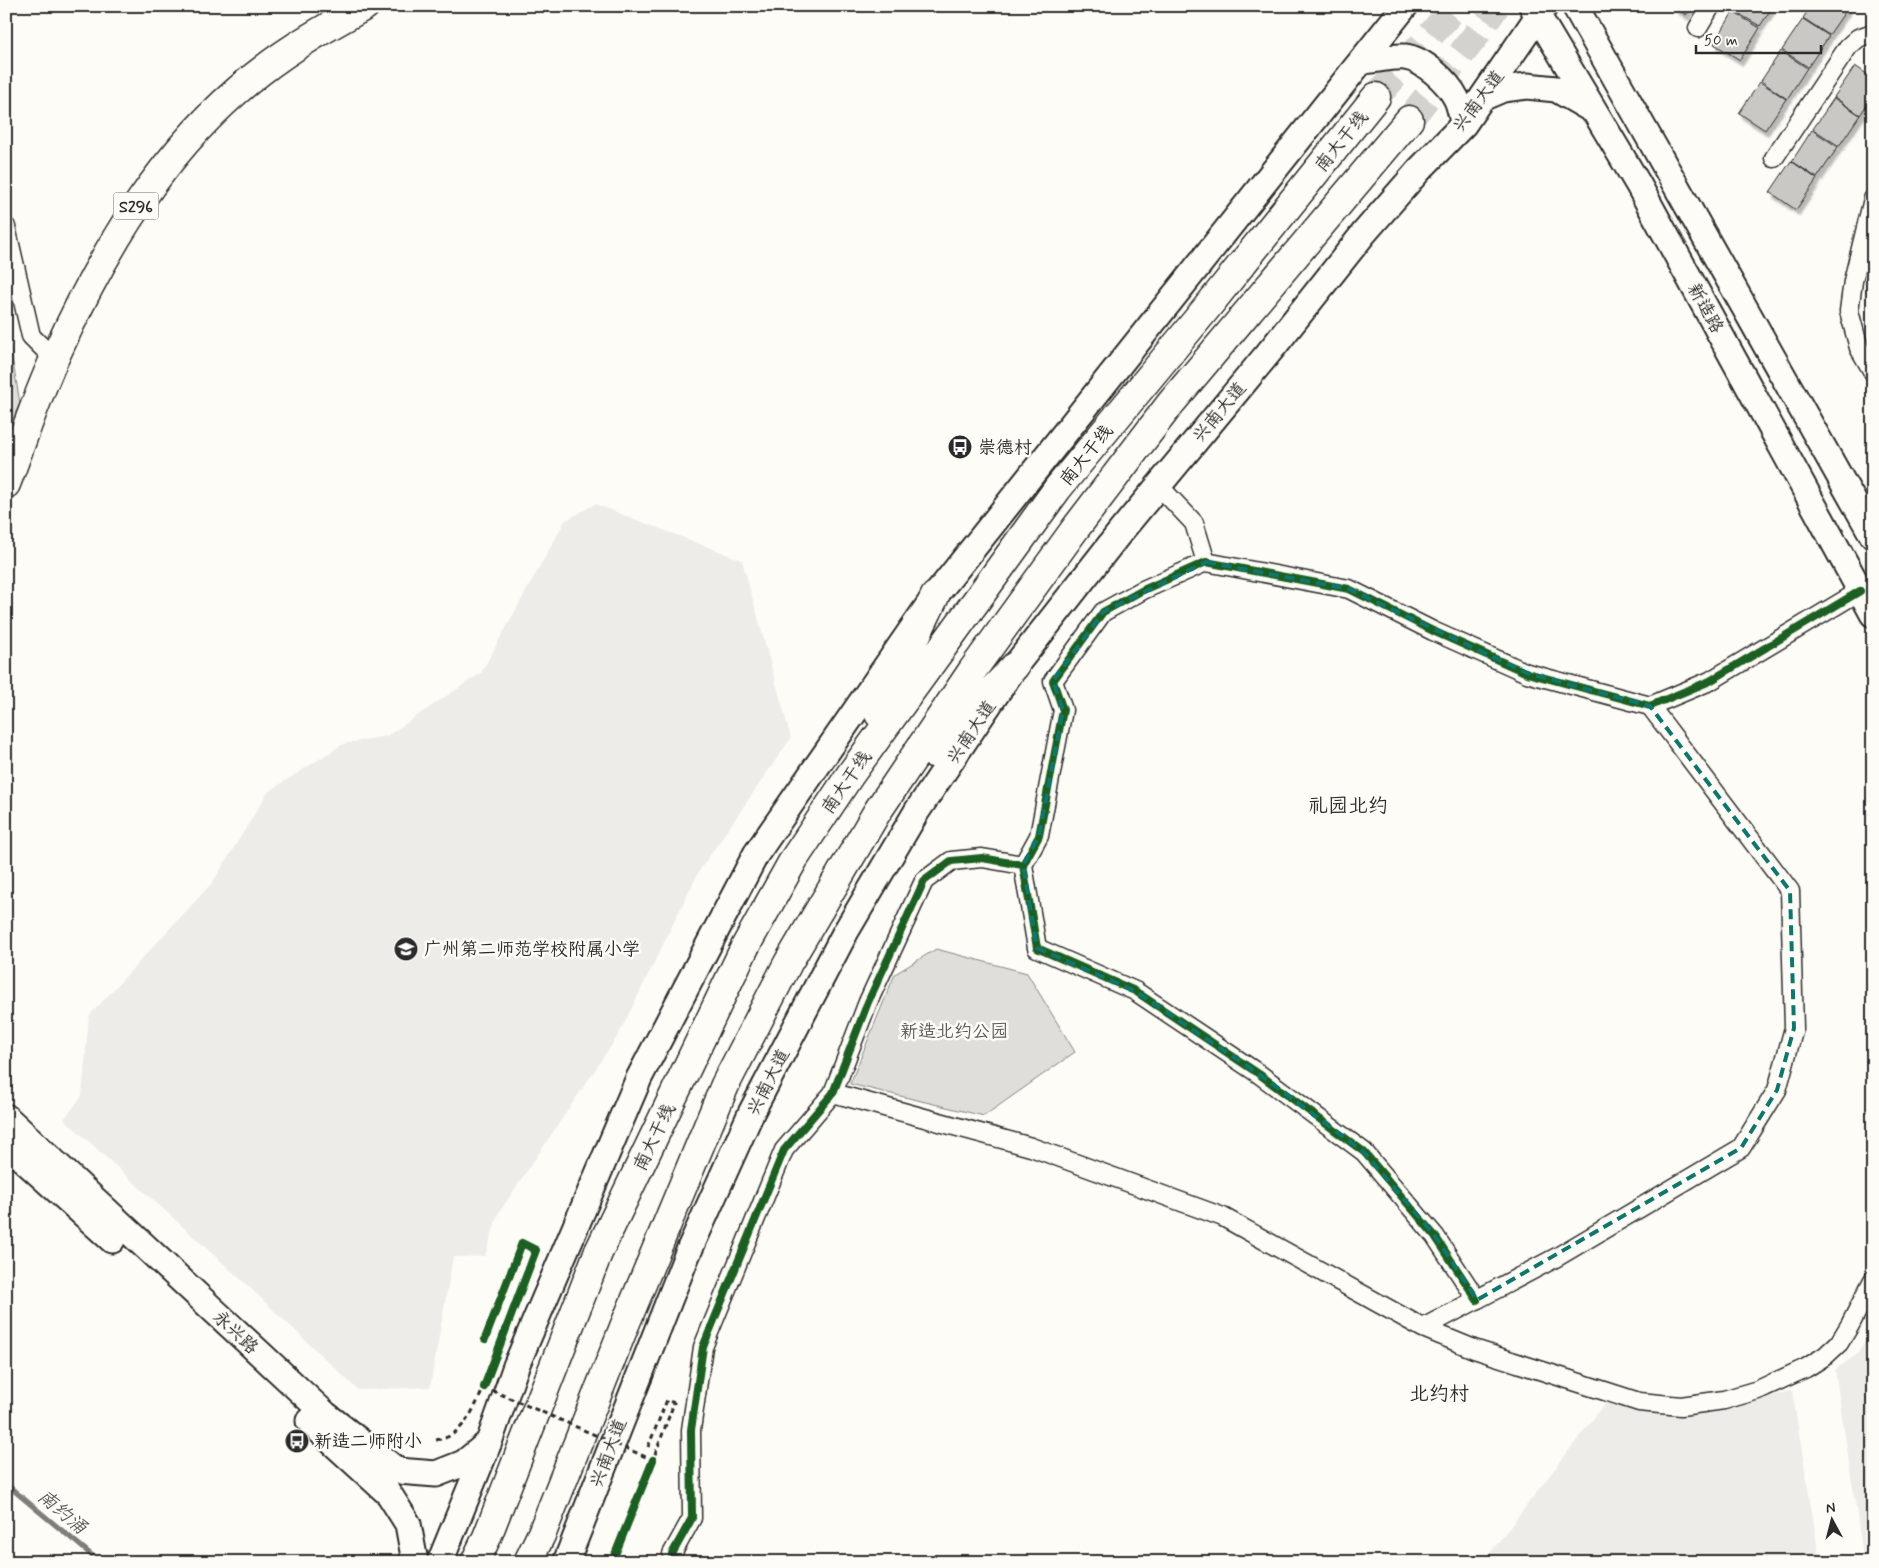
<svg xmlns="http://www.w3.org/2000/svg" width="1879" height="1568" font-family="Mynerve,'LXGW WenKai TC',sans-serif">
<defs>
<filter id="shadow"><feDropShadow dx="3" dy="5.5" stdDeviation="1" flood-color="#0004"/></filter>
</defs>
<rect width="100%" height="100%" fill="#fdfcf7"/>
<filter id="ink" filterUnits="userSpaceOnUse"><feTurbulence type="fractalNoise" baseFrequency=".02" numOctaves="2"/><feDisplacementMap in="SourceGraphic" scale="10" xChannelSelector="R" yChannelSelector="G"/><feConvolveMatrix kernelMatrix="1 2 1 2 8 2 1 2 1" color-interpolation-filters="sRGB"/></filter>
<g filter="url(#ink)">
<!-- built -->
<path fill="#edece8" d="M 595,504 L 742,560 L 791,738 L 699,871 L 619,1034 L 498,1214 L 485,1256 L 453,1257 L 430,1387 L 358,1390 L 247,1285 L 64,1119 L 82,1096 L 89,1016 L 213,882 L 268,792 L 343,744 L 387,736 L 481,673 L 565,521 Z
M 1873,1324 L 1873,1562 L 1864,1562 L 1835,1370 L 1859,1353 Z
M 1792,1390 L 1820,1562 L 1483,1562 L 1607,1401 L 1661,1415 L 1726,1411 Z"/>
<!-- green -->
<path fill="#dfdeda" stroke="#858482" d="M 6,322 L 20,403 L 6,434 Z
M 936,949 L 1027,973 L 1075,1052 L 984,1116 L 850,1084 L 895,974 Z"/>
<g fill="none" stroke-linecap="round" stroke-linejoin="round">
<!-- stream -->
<path stroke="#7e7d7b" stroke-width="5" d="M 6,1484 L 100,1562"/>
</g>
<!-- building -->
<path fill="#c9c8c4" stroke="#2b2b2b" filter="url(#shadow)" d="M 1672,6 L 1691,6 L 1686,15 Z
M 1736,6 L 1773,6 L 1760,26 L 1734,11 Z
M 1811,6 L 1849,6 L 1829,35 L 1803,18 Z
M 1733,12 L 1760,28 L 1740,60 L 1714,44 Z
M 1803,19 L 1829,36 L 1808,67 L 1782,50 Z
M 1781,51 L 1807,68 L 1787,99 L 1761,81 Z
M 1855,66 L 1873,78 L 1873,96 L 1860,115 L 1834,97 Z
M 1760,82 L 1786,99 L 1765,130 L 1739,113 Z
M 1834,98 L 1860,115 L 1839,146 L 1813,129 Z
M 1812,130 L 1838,147 L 1817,178 L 1792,161 Z
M 1791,161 L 1817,179 L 1796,210 L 1770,192 Z"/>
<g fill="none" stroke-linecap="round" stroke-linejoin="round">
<!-- highway-tunnel -->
<path stroke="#d3d2ce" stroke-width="28" stroke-dasharray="28 14" stroke-linecap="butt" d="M 1376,97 L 1456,6
M 1409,120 L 1474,38 L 1496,6"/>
<defs>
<path id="street" d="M 1698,28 L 1711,6
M 1774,158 L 1848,47 L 1858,38 L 1873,33
M 1873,199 L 1853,281 L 1849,311 L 1859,348 L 1873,372
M 6,227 L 31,336 L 54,359
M 1158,485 L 1194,523 L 1206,562
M 833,1093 L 1031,1147 L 1223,1217 L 1423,1328 L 1474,1349 L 1639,1402 L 1681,1406 L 1724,1400 L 1758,1390 L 1806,1368 L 1825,1356 L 1839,1343 L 1850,1325 L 1873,1280
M 1477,1300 L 1435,1236 L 1364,1152 L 1259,1074 L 1135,991 L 1037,948 L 1023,865 L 1039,836 L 1063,710 L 1053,681 L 1103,612 L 1143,590 L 1206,562 L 1349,589 L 1433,631 L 1527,673 L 1650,706 L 1710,681 L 1860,591
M 1423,1328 L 1557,1257 L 1741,1148 L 1777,1090 L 1794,1028 L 1790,891 L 1650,706
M 673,1562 L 672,1554 L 692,1518 L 691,1430 L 703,1347 L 784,1150 L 833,1093 L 868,1002 L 924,881 L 951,861 L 982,858 L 1023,865"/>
<path id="secondary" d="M 1532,6 L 1638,184 L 1873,614
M 1575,6 L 1873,536
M 1362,61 C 1376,60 1391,56 1405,57 C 1423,59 1448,82 1456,98 C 1460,105 1461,116 1464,124
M 1482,98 L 1503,89 L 1527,86 L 1556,89 L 1594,111
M 6,1117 L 325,1414 L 398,1471 L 436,1474 L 464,1463 L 487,1444
M 6,1144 L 112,1240
M 309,1421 L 389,1494 L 408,1524 L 415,1562
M 440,1562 L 489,1442 L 516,1366 L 639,1078 L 756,854 L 935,596 L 1405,6
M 566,1562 L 687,1255 L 752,1111 L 845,933 L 917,811 L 1015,666 L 1121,531 L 1275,345 L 1364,233 L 1419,170 L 1464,124 L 1545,6"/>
<path id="primary" d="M 6,484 C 22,442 36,398 55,357 C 103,250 165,145 260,72 C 293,46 329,26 365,6"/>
<path id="highway" d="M 879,714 L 935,596
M 933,753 L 1015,666
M 475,1562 L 487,1537 L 598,1253 L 745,947 L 794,859 L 850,775 L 1058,488 L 1205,310 L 1376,97
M 528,1562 L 542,1533 L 624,1327 L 725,1085 L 788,963 L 877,812 L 972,671 L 1075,529 L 1171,403 L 1409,120"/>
</defs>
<!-- street casing -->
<use href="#street" stroke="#2b2b2b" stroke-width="21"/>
<!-- secondary casing -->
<use href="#secondary" stroke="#2b2b2b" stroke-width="29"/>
<!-- primary casing -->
<use href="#primary" stroke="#2b2b2b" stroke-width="31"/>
<!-- highway casing -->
<use href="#highway" stroke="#2b2b2b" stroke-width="31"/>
<!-- path -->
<path stroke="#2b2b2b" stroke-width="3" stroke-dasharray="5 4" stroke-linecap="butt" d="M 436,1440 C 441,1439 447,1438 451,1435 C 467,1426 477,1403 484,1387
M 648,1447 L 667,1400 L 674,1403 L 653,1460"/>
<!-- street -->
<use href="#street" stroke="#fdfcf7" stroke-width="18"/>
<!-- secondary -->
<use href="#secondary" stroke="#fdfcf7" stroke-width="25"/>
<!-- primary -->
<use href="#primary" stroke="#fdfcf7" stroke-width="28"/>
<!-- highway -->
<use href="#highway" stroke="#fdfcf7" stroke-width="28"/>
<!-- path-bridge -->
<path stroke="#2b2b2b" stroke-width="3" stroke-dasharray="5 4" stroke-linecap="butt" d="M 484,1387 L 653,1460"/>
<defs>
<path id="cycleway" d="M 1477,1300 L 1435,1236 L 1364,1152 L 1259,1074 L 1135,991 L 1037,948 L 1023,865 L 1039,836 L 1063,710 L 1053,681 L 1103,612 L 1143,590 L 1206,562 L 1349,589 L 1433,631 L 1527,673 L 1650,706 L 1710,681 L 1860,591
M 484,1387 L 536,1250 L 522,1243 L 485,1339
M 612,1562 L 653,1460
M 673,1562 L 672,1554 L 692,1518 L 691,1430 L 703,1347 L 784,1150 L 833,1093 L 868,1002 L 924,881 L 951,861 L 982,858 L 1023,865"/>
</defs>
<!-- cycleway casing -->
<use href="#cycleway" stroke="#fdfcf7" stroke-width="11"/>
<!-- cycleway -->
<use href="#cycleway" stroke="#1b5e20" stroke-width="8"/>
</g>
</g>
<!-- marked area -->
<path fill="none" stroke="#0f766e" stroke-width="4" stroke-dasharray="10 6" stroke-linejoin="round" d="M 1206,562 L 1349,589 L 1527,673 L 1650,706 L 1790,891 L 1794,1028 L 1777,1090 L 1741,1148 L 1477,1300 L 1435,1236 L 1364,1152 L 1259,1074 L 1135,991 L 1037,948 L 1023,865 L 1039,836 L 1063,710 L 1053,681 L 1103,612 Z"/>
<!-- icons -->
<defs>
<symbol id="bus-disc" viewBox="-11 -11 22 22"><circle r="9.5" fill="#2b2b2b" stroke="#fdfcf7"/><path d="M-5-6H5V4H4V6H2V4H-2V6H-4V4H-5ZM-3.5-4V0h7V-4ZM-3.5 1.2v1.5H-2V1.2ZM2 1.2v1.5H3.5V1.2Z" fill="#fff"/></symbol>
<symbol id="school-disc" viewBox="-11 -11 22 22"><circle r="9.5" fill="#2b2b2b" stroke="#fdfcf7"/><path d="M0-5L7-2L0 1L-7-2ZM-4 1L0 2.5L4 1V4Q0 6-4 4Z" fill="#fff"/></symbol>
</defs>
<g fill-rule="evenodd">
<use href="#bus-disc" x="946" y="433" width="28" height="28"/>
<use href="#school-disc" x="392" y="935" width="28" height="28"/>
<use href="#bus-disc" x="283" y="1427" width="28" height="28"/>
</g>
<g text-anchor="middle" stroke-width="5" stroke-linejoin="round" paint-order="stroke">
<!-- shield labels -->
<rect fill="#fdfcf7" stroke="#6a6a68" stroke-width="1" x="113.5" y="192.5" width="45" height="27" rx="4"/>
<g font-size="16" font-weight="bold" fill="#2b2b2b">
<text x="136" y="212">S296</text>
</g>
<!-- street labels -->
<g font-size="18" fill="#2b2b2b" stroke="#fdfcf7">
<text transform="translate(1478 101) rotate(-53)" y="6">兴南大道</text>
<text transform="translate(1341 141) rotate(-51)" y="6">南大干线</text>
<text transform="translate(1706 308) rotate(61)" y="6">新造路</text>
<text transform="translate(1219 412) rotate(-50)" y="6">兴南大道</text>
<text transform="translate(1086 455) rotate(-51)" y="6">南大干线</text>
<text transform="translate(971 732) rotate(-56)" y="6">兴南大道</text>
<text transform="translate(846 782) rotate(-55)" y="6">南大干线</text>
<text transform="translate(768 1082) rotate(-63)" y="6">兴南大道</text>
<text transform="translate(654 1137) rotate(-64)" y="6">南大干线</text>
<text transform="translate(236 1332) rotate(43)" y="6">永兴路</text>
<text transform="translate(608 1453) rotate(-69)" y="6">兴南大道</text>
</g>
<!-- poi labels -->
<g font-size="18" fill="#2b2b2b" stroke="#fdfcf7" text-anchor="start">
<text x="978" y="453">崇德村</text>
<text x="424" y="955">广州第二师范学校附属小学</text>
<text x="314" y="1447">新造二师附小</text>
</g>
<!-- park labels -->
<g font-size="18" fill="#585857" stroke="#fdfcf7">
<text x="954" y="1037">新造北约公园</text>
</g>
<!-- water labels -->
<g font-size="19" font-style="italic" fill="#5b5b5a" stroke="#fdfcf7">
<text transform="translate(63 1511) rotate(40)" y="7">南约涌</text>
</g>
<!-- quarter labels -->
<g font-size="20" fill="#2b2b2b" stroke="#fdfcf7">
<text x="1348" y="812">礼园北约</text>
<text x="1439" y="1400">北约村</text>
</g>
</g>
<!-- margin -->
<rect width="1879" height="1568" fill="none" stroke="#fdfcf7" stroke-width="25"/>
<rect x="12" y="12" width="1854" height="1543" fill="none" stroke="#2b2b2b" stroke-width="2" filter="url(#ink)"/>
<!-- north arrow -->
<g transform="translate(1832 1520) rotate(353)" stroke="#fdfcf7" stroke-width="4" paint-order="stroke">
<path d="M0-4L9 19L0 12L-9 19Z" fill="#2b2b2b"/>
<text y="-8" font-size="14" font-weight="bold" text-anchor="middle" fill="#2b2b2b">N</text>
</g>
<!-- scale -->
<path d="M1696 45v8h125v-8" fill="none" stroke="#2b2b2b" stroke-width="2.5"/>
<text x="1704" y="45" font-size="15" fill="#2b2b2b" stroke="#fdfcf7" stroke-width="4" paint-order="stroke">50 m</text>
</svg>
